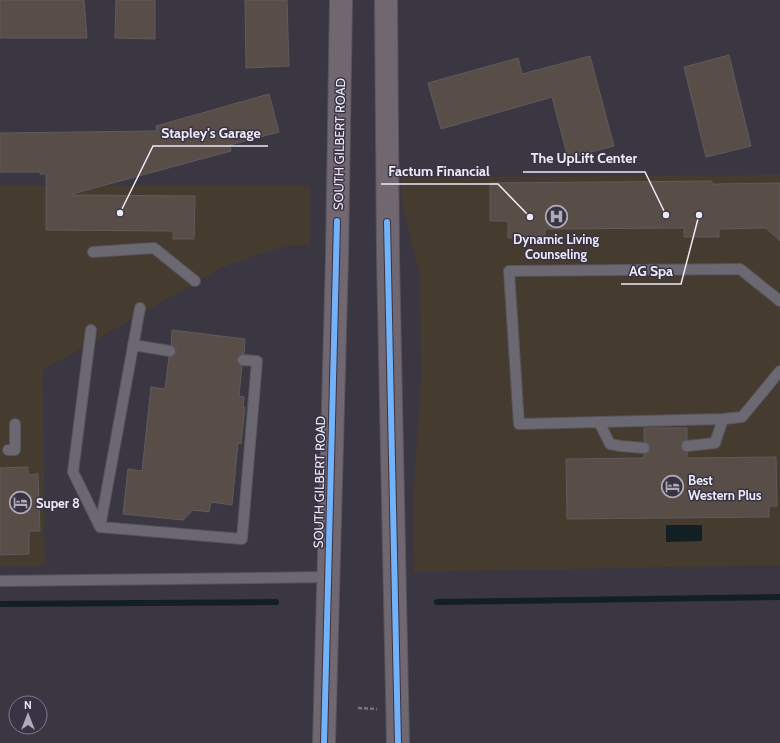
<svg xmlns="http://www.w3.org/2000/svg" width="780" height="743" font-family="Cabin,sans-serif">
<rect width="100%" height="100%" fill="#3a3742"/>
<!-- commercial -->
<path fill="#453b2f" d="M 780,175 L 780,565 L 414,572 L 413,499 L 421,378 L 420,276 L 402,203 L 401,177 Z
M 310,185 L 310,245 L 293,245 L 265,252 L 223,267 L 43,370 L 45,566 L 0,566 L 0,186 Z"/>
<!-- water -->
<path fill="#121f24" d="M 666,525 L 702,525 L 702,541 L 666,542 Z"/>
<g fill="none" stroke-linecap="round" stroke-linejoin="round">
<!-- stream -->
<path stroke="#121f24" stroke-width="6" d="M 437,602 L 780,597
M 0,604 L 276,602"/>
</g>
<!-- building -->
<path fill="#594d48" stroke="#605b5d" d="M 0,0 L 84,0 L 87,38 L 0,38 Z
M 116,0 L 155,0 L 155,39 L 115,38 Z
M 245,0 L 287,0 L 289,66 L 246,68 Z
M 729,55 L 751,146 L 706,157 L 684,67 Z
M 590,56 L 614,146 L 568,158 L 552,97 L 441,129 L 428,83 L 518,58 L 522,74 Z
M 269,94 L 279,132 L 230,145 L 231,151 L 72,194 L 72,195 L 195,196 L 194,239 L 173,239 L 173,231 L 46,230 L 46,174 L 40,174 L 40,172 L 0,172 L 0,133 L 157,131 L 156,126 Z
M 712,181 L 712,184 L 780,183 L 780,241 L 766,228 L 719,229 L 719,237 L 684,237 L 684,228 L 545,229 L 545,238 L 508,238 L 508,221 L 490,221 L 490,183 Z
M 172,330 L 245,339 L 244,354 L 240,354 L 237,359 L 237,363 L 242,366 L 239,396 L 244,397 L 243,407 L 245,407 L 241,444 L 238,443 L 232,505 L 211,502 L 209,512 L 193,510 L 183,520 L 123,514 L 128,469 L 142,471 L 151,387 L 165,389 L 169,357 L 173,357 L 176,352 L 176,348 L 171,345 Z
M 644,428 L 687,428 L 687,440 L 683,441 L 681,446 L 682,450 L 687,452 L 687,458 L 776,457 L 777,506 L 769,506 L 769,517 L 567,519 L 566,459 L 644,458 L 644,454 L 649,452 L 650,448 L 648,443 L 644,441 Z
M 28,467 L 28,475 L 38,474 L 40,531 L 29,531 L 29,554 L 0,555 L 0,468 Z"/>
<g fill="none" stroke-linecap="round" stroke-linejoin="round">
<defs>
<path id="lane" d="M 93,252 L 154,248 L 195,281
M 780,301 L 740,269 L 509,271 L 519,424 L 723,419 L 742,417 L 780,371
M 91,330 L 73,472 L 100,527 L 242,539 L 257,361 L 243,360
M 133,345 L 170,351
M 599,422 L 610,444 L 620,446 L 644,448
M 687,446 L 715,443 L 723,419
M 8,450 L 15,450 L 15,424
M 100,527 L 140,308
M 0,581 L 328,577"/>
<path id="primary" d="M 386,0 L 388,257 L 398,743
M 324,743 L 337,257 L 341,0"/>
</defs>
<!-- lane casing -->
<use href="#lane" stroke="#57545e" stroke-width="12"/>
<!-- primary casing -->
<use href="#primary" stroke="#57545e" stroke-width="24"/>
<!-- path -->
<path stroke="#76737b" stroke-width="2.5" stroke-dasharray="4 2" stroke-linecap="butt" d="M 358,708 L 377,709"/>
<!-- lane -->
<use href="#lane" stroke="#6b6871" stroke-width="10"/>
<!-- primary -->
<use href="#primary" stroke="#716771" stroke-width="22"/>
<defs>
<path id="cycleway" d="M 387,222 L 398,743
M 324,743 L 337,221"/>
</defs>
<!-- cycleway casing -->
<use href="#cycleway" stroke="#393346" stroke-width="8"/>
<!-- cycleway -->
<use href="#cycleway" stroke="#73b2f8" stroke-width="6"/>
</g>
<!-- icons -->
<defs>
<symbol id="hospital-ring" viewBox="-11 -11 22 22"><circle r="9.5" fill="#393346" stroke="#aeabb7" stroke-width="1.5"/><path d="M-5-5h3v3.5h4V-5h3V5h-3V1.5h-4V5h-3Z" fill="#aeabb7"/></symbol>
<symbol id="hotel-ring" viewBox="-11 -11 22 22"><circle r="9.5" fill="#393346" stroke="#aeabb7" stroke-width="1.5"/><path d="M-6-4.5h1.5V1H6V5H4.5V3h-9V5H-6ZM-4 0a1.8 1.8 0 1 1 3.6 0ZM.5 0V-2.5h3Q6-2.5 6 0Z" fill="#aeabb7"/></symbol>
</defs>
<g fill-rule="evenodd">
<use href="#hospital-ring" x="544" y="204" width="25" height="25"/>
<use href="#hotel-ring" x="660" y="474" width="25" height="25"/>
<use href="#hotel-ring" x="8" y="490" width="25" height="25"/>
</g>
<g text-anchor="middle" stroke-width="3" stroke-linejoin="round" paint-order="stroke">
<!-- street labels -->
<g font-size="13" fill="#edeaf6" stroke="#393346">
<text transform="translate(339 144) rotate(-89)" y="5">SOUTH GILBERT ROAD</text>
<text transform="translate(319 482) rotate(-89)" y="5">SOUTH GILBERT ROAD</text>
</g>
<!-- poi labels -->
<g font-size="13" font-weight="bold" fill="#edeaf6" stroke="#393346" text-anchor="start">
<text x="556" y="244" text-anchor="middle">Dynamic Living<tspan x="556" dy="15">Counseling</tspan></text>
<text x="688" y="485">Best<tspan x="688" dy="15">Western Plus</tspan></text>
<text x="36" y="508">Super 8</text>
</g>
</g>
<!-- callouts -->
<path fill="none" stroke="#edeaf6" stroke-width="1.5" d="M120 213L153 146H268M666 215L645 172H523M530 217L498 184H381M699 215L681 284H621"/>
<g fill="#edeaf6" stroke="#393346" stroke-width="1.5">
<circle cx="120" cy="213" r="4"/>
<circle cx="666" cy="215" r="4"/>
<circle cx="530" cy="217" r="4"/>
<circle cx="699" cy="215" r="4"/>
</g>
<g font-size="14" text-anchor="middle" font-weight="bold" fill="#edeaf6" stroke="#393346" stroke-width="3" stroke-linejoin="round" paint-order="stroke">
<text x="211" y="138">Stapley's Garage</text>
<text x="584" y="163">The UpLift Center</text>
<text x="439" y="176">Factum Financial</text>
<text x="651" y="276">AG Spa</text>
</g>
<!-- north arrow -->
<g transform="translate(28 715)"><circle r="19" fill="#393346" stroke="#817c8c"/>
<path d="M0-3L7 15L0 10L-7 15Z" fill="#aeabb7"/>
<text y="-6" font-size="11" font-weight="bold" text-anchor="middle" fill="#edeaf6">N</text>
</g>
</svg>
